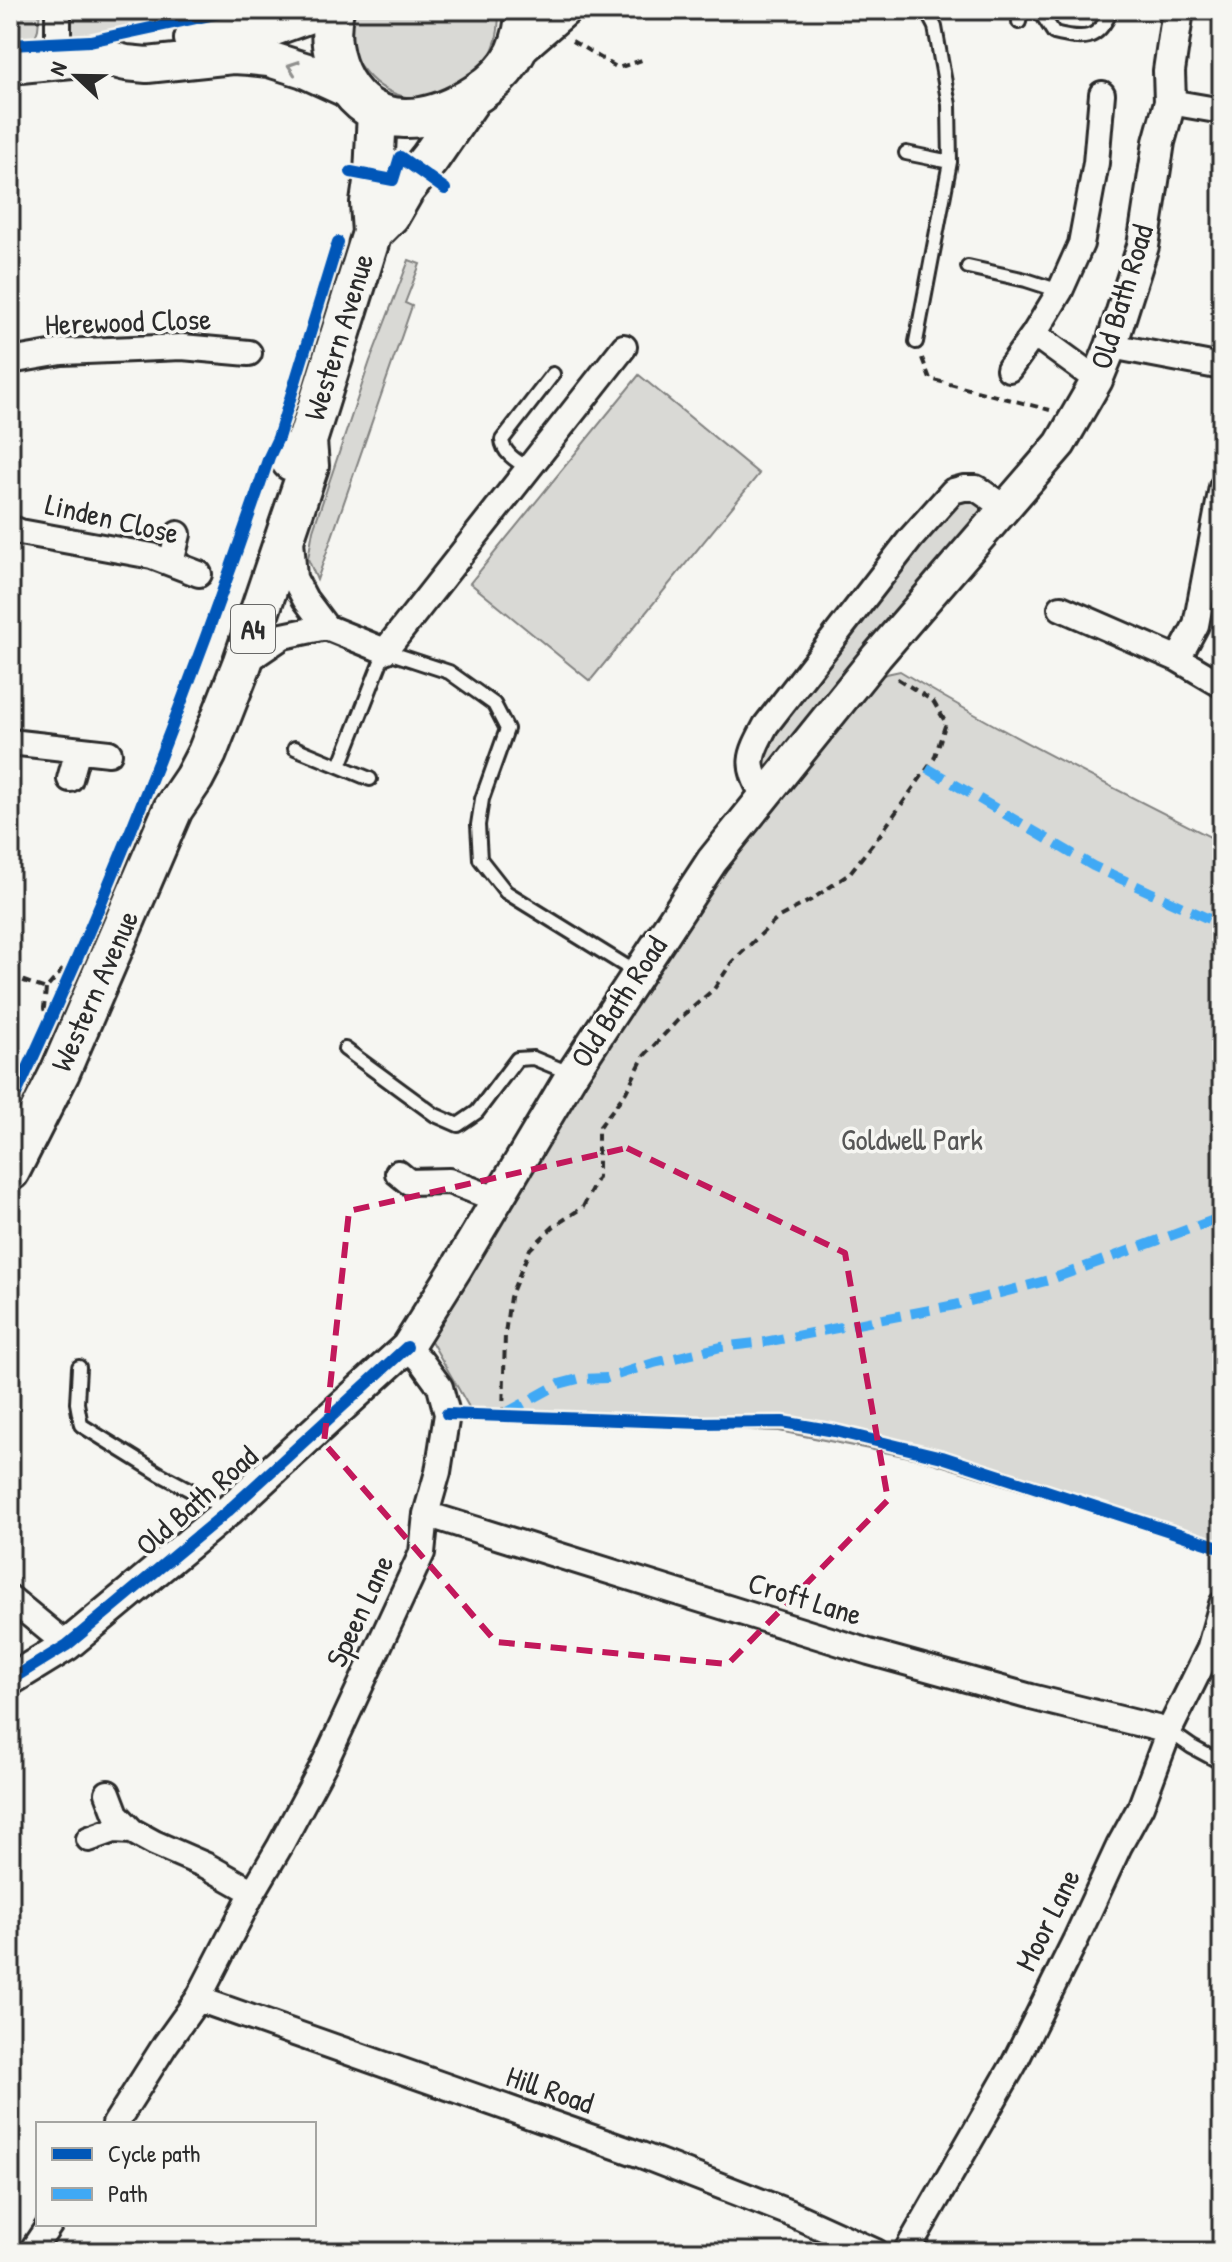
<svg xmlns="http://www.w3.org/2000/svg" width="1232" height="2262" font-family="'Patrick Hand',sans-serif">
<rect width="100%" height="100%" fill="#f6f6f2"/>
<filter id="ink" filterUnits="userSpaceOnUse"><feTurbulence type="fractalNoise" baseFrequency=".0125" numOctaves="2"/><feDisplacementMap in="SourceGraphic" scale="16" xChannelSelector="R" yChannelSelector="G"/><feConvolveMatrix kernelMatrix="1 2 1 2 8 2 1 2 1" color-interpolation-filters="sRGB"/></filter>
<g filter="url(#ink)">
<!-- green -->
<path fill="#d9d9d5" stroke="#828280" stroke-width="2" d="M 10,10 L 40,10 L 38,29 L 34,41 L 10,41 Z
M 61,10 L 217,10 L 89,38 L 72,39 L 71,18 L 61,16 Z
M 347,10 L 498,10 C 507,83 415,130 366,73 C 358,64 350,53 348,41 C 346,31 348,20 347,10 Z
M 409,260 L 420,264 L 405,303 L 412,306 L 317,580 L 308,559 L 313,530 L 370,361 Z
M 639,375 L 759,474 L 590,681 L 470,583 Z
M 954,492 L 1002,508 L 764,795 L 756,744 Z
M 900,671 C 1004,734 1114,788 1222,843 L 1222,1553 L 924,1460 L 779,1431 L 477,1421 L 427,1334 L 579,1082 L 722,868 L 882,675 Z"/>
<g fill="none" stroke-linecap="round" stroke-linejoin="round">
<defs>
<path id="service" d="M 1042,10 L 1043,16 L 1054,33 C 1083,40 1098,42 1111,10
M 1019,22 L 1021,10
M 906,153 L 950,162
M 968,267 L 1026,280 L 1060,291
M 916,342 L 950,162 L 949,105 L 935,27 L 926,10
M 529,469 C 519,462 503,454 502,440 L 553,374
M 295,748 L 370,779
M 340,766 L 385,651 L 449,672 L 494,704 L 507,729 L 482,799 L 478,825 L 480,859 L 506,892 L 637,973
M 345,1049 L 435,1115 L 458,1125 L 477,1112 L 517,1059 L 533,1058 L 572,1074
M 79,1367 L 77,1403 L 81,1425 L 160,1474 L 226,1509
M 1169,1731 L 1192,1747 L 1220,1762"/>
<path id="minor" d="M 58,62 L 58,10
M 1170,102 L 1222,111
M 1111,346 L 1222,367
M 10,361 L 62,352 L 182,347 L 249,353
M 1009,369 L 1034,334
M 1097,380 L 1034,334 L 1060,291 L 1081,244 L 1096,163 L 1102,94
M 10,528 L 20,532 L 152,556 L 199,574
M 291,540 L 294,578 L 305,599 L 326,627 L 385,651 L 624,347
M 171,563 L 178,534
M 1061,608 L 1178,659 L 1222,685
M 1178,659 L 1196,625 L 1222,487
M 242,664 L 283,636 L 326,627
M 10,742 L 109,753
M 70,779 L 78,750
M 764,796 C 745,764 749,757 766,725 L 911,538 L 953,491 L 964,488 L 976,488 L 1005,508
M 398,1173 L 409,1182 L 449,1181 L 496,1199
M 426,1514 L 869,1652 L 1031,1697 L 1169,1731
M 10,1598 L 67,1645
M 108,1793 L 116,1814 L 132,1831 L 154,1843 L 207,1866 L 253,1892
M 89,1839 L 114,1830 L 132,1831
M 198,1999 L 641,2155 L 790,2213 L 876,2252
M 115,2124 L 165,2045 L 198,1999 L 253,1892 L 280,1846 L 325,1762 L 422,1553 L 426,1514 L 438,1472 L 447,1414 L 440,1387 L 421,1361 L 407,1347
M 31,2252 L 50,2224
M 906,2252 L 1014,2064 L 1075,1941 L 1119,1846 L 1141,1806 L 1169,1731 L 1209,1650 L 1222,1604"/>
<path id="tertiary" d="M 514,55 L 566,10
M 10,1680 L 67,1645 L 228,1511 L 407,1347 L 456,1269 L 572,1074 L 712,861 L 877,656 L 1060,444 L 1097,380 L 1111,346 L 1143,246 L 1159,142 L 1170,102 L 1169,71 L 1178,10"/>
<path id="secondary" d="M 192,39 L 274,28 L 324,10
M 10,66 L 103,57 L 126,63 L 147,65 L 233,56 L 250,57 L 269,59 L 304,70 L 350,91"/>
<path id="primary" d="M 334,10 C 322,57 350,117 404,118 C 444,119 498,88 516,52 C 522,38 525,24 525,10
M 372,233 L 390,215 L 405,189 L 430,158 L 472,97
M 291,461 L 307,441 L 372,233 L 370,203 L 374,175 L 377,112
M 10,1171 L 60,1072 L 173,809 L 194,778 L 207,753 L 242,664 L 309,466 L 307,441"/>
</defs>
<!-- service casing -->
<use href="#service" stroke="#2b2b2b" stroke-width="18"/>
<!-- minor casing -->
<use href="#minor" stroke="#2b2b2b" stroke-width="30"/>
<!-- tertiary casing -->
<use href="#tertiary" stroke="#2b2b2b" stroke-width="36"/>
<!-- secondary casing -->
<use href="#secondary" stroke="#2b2b2b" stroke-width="40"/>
<!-- primary casing -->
<use href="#primary" stroke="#2b2b2b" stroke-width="44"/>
<!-- path -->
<path stroke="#2b2b2b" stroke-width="4" stroke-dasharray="8 6" stroke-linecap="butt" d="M 572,41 L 618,68 L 642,60
M 922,358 L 930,379 L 1050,410
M 10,976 L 46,989 L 64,968 L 71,965
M 46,989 L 44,1008 L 47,1022
M 503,1415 L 505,1334 L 510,1297 L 530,1249 L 553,1227 L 583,1207 L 598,1177 L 598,1129 L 626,1092 L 644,1056 L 677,1021 L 714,989 L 732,962 L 779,917 L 811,900 L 849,874 L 879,836 L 934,759 L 946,723 L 933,701 L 893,676"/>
<!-- service -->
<use href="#service" stroke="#f6f6f2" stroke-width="12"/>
<!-- minor -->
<use href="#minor" stroke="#f6f6f2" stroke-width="24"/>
<!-- tertiary -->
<use href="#tertiary" stroke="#f6f6f2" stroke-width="30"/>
<!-- secondary -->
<use href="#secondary" stroke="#f6f6f2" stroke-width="34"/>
<!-- primary -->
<use href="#primary" stroke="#f6f6f2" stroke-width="38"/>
<!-- quiet -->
<path stroke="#3fa9f5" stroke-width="10" stroke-dasharray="20 10" stroke-linecap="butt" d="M 927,768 L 1093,866 L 1222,925
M 506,1413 L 559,1384 L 578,1379 L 607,1378 L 654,1363 L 721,1347 L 765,1342 L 955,1305 L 1049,1280 L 1222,1217"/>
<defs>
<path id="cycleway" d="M 10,45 L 90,41 L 234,10
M 351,172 L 393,180 L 400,157 L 445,189
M 10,1107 C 109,896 195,678 269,457 L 278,438 L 338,242
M 447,1414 L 701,1423 L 782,1422 L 835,1431 L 942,1457 L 1222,1548
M 10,1680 L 67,1645 L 228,1511 L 407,1347"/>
</defs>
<!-- cycleway casing -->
<use href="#cycleway" stroke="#f6f6f2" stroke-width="17"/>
<!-- cycleway -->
<use href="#cycleway" stroke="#0057b8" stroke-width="12"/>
</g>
<!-- one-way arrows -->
<defs><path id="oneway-chevron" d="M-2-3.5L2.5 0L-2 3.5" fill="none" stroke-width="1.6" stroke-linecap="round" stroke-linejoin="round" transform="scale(2)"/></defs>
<use stroke="#90908e" href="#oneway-chevron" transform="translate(293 67) rotate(-161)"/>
</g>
<!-- marked area -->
<path fill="none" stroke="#c2185b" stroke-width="6" stroke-dasharray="16 10" stroke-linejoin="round" d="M 627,1148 L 845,1253 L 888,1500 L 728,1664 L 496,1642 L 324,1443 L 349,1211 Z"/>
<g text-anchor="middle" stroke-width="7" stroke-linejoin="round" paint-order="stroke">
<!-- shield labels -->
<rect fill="#f6f6f2" stroke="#686867" stroke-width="2" x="231" y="605" width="44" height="48" rx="6"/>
<g font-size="28" font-weight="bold" fill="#2b2b2b">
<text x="253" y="639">A4</text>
</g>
<!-- street labels -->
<g font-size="30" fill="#2b2b2b" stroke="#f6f6f2">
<text transform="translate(1122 297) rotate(-73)" y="10">Old Bath Road</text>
<text transform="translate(128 322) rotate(-2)" y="10">Herewood Close</text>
<text transform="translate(339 337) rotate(-73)" y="10">Western Avenue</text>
<text transform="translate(112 519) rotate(13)" y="10">Linden Close</text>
<text transform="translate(95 991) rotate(-66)" y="10">Western Avenue</text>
<text transform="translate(619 1002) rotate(-57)" y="10">Old Bath Road</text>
<text transform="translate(197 1501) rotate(-41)" y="10">Old Bath Road</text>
<text transform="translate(805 1599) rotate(17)" y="10">Croft Lane</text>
<text transform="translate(360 1611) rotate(-65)" y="10">Speen Lane</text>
<text transform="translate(1048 1920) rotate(-64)" y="10">Moor Lane</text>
<text transform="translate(550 2090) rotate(19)" y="10">Hill Road</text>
</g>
<!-- park labels -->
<g font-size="30" fill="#565656" stroke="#f6f6f2">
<text x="912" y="1150">Goldwell Park</text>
</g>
</g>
<!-- margin -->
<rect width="1232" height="2262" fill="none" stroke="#f6f6f2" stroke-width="40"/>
<rect x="20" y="20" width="1192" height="2222" fill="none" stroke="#2b2b2b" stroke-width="3" filter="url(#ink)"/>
<!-- legend -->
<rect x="36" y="2122" width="280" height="104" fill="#f6f6f2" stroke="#a5a5a2" stroke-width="2"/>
<rect x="52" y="2148" width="40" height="12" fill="#0057b8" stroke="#a5a5a2" stroke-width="2"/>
<text x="108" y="2162" font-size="24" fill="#2b2b2b">Cycle path</text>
<rect x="52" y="2188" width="40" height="12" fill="#3fa9f5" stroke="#a5a5a2" stroke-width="2"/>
<text x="108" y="2202" font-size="24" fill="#2b2b2b">Path</text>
<!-- north arrow -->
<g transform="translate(76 76) rotate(292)" stroke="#f6f6f2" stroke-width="6" paint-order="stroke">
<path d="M0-6L14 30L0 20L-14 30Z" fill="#2b2b2b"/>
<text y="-12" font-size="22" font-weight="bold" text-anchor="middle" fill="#2b2b2b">N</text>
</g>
</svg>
